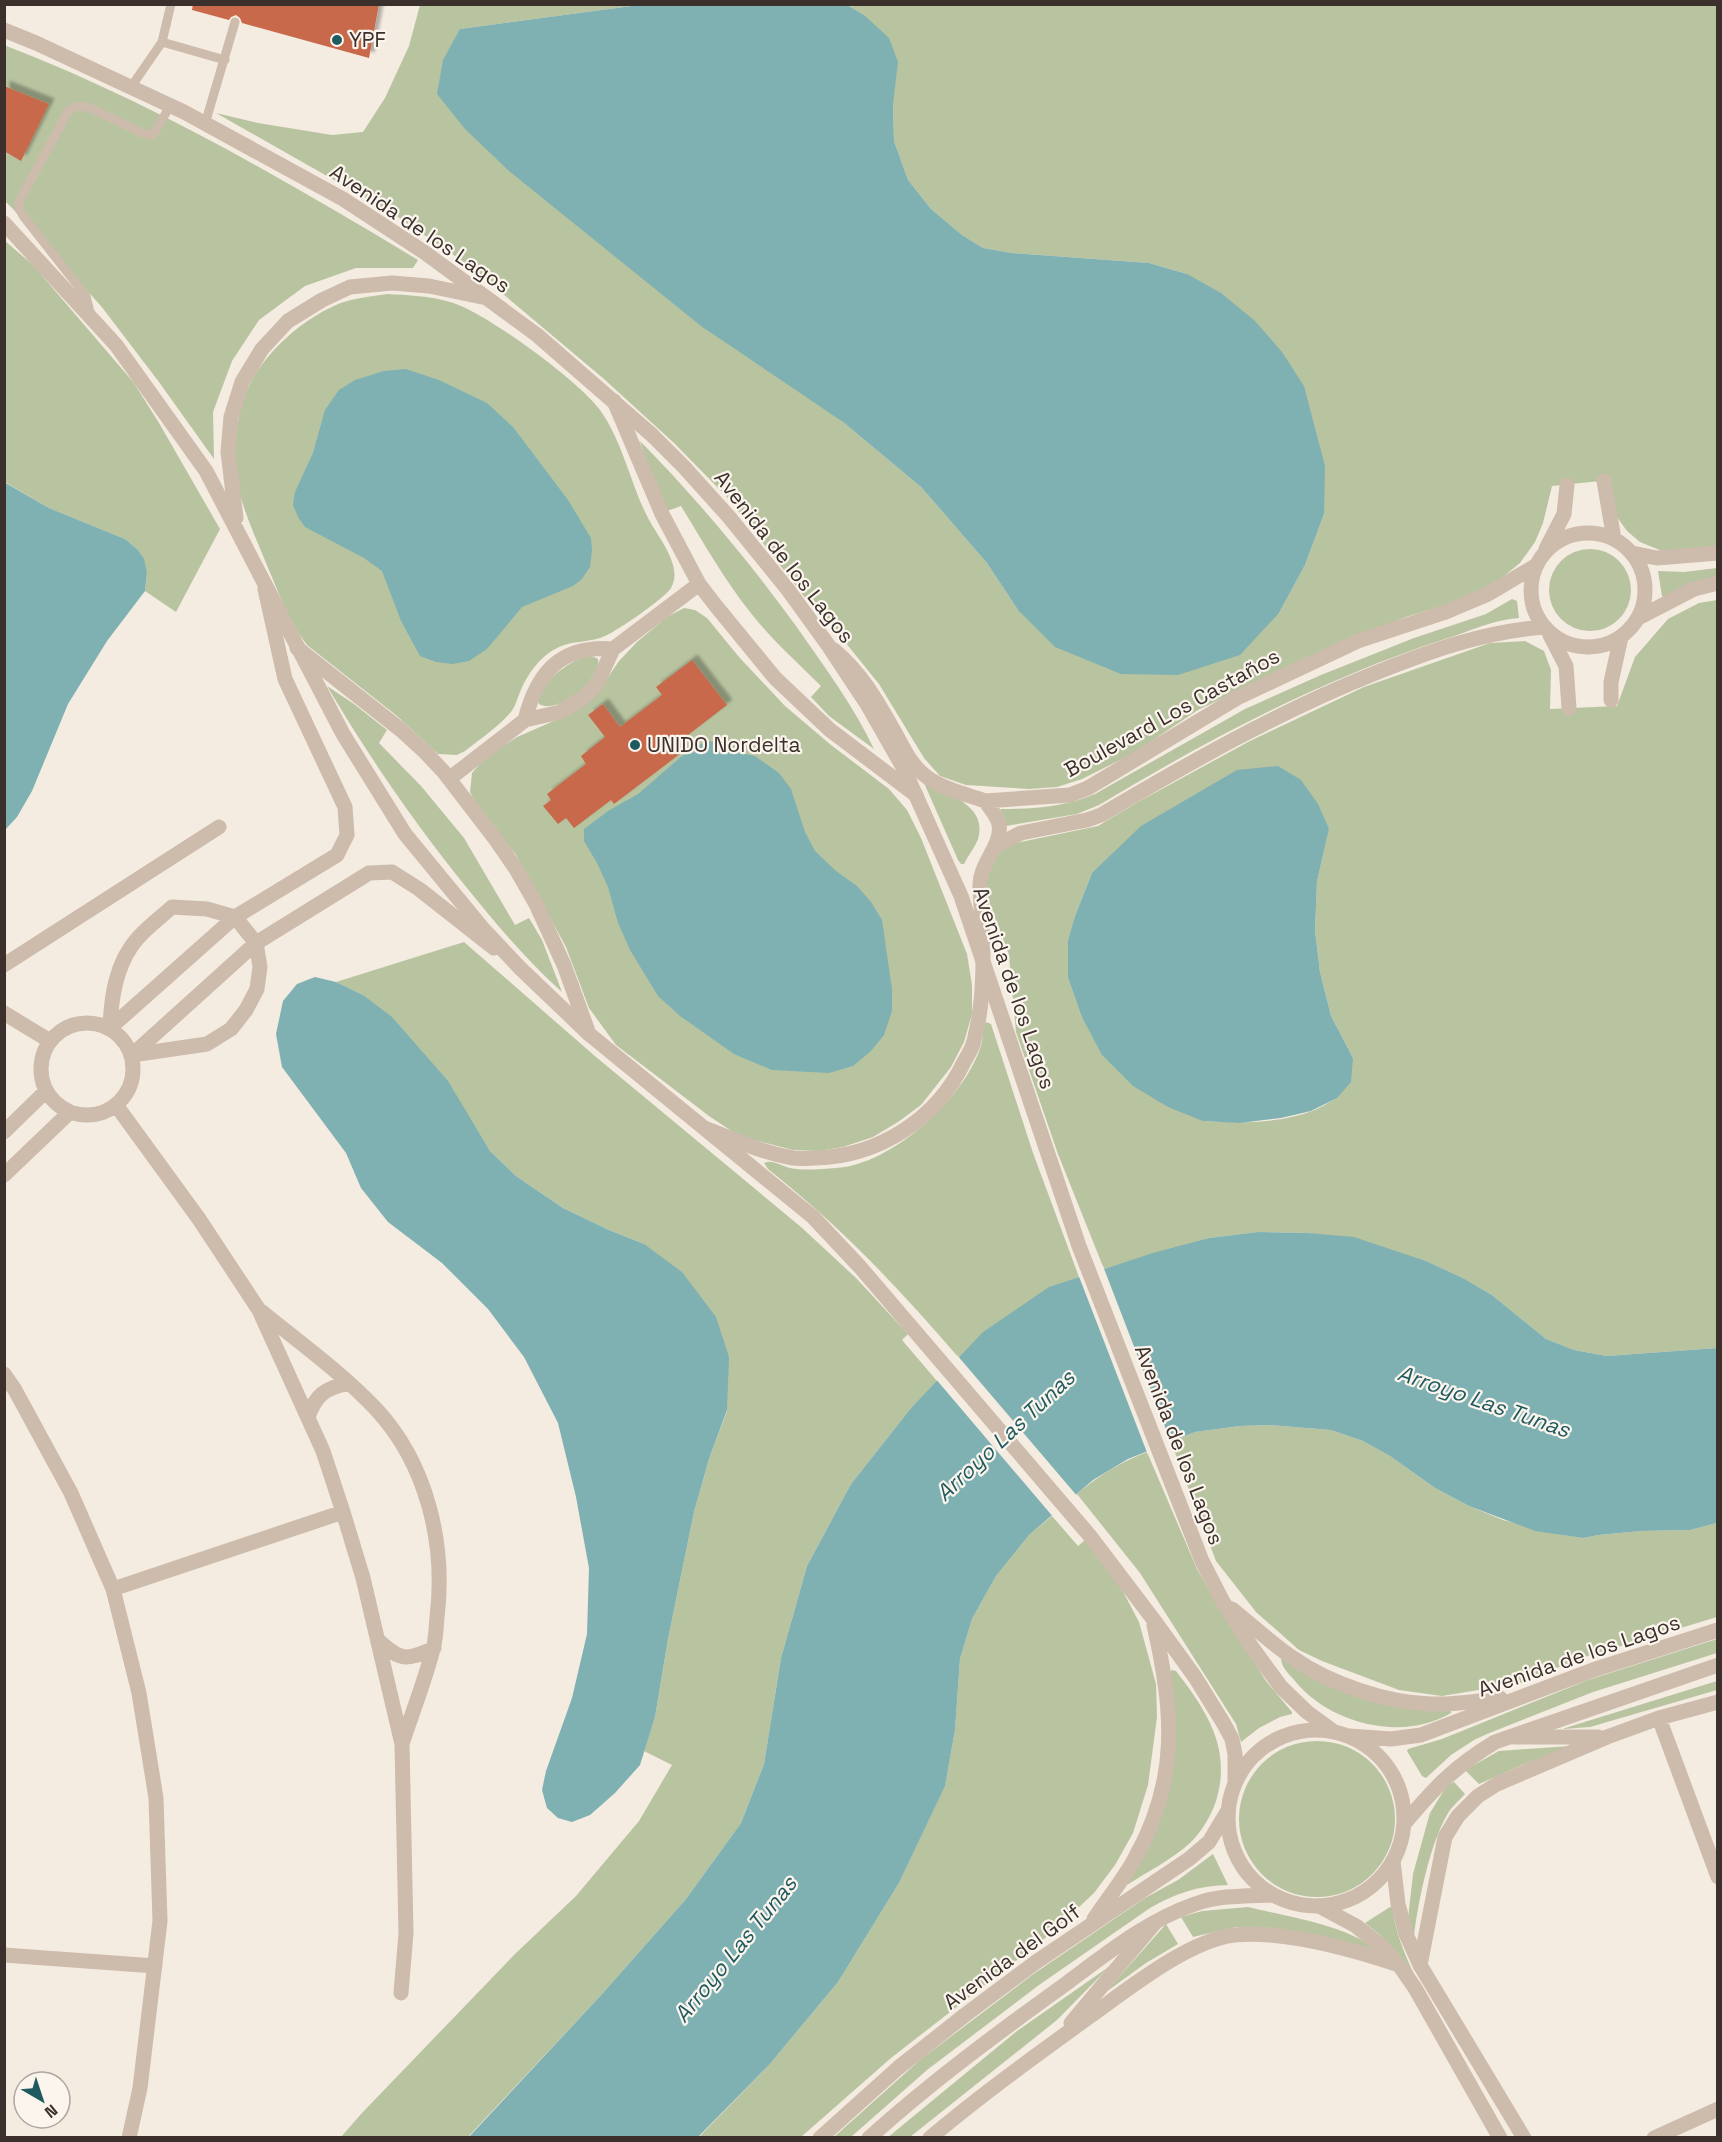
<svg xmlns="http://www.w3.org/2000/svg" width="1722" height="2142" font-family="'Space Grotesk',sans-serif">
<defs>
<filter id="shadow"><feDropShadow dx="5.5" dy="-5.5" stdDeviation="1.5" flood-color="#0004"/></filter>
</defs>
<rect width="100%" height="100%" fill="#f4ebe1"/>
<!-- green -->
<path fill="#b8c4a0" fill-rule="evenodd" d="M 420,5 L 639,5 L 460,29 L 843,422 L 921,487 L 987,563 L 1018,610 L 1279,613 L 1305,565 L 1324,514 L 1187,274 L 1149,263 L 1012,253 L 983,248 L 962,235 L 931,209 L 908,180 L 894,141 L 893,104 L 864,15 L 847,5 L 1717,5 L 1717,548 L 1662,551 L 1640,542 L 1627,531 L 1617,517 L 1610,480 L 1552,486 L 1543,523 L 1535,542 L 1520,563 L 1498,581 L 1462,600 L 1406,617 L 1278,672 L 1198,710 L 1132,754 L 1082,779 L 1057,787 L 1029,789 L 966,785 L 940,776 L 924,758 L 879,684 L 845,642 L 806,599 L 729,499 L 674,443 L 604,379 L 471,267 L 392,213 L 216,113 L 258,123 L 332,135 L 363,132 L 385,98 L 409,46 Z
M 4,45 C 150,101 285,180 418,260 L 413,268 L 356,268 L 305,286 L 259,320 L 232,361 L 213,412 L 214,459 L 159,382 L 101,306 L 13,209 L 5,201 Z
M 4,240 L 33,265 L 134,383 L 159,423 L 220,529 L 176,612 L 145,591 L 147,573 L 137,549 L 125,539 L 49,508 L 5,482 Z
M 387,294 C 408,295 430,296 450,302 C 484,311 579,381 600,410 C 623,442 630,483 648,518 C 657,536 684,566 671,588 C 665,598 617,631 605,636 C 590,643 572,640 557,648 C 539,657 527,675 520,692 C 517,699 515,708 510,713 C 498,727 480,739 465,751 L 457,755 L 438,754 L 397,716 L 307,645 C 288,620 278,591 266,563 C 254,533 238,501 235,467 C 234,445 237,416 245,395 C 259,358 298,322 334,306 C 350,298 369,297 387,294 Z
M 640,441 C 697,499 748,560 796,626 C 824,666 853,705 874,749 L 829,716 L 811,697 L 821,686 C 797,662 771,639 750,612 C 724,579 703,542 681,506 L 667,511 L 650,472 Z
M1549 590a41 41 0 1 1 82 0a41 41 0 1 1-82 0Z
M 1717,568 L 1717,579 L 1665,598 L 1662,596 L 1658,571 L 1684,572 Z
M 1512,599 L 1517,601 L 1519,618 C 1495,619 1468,632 1445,639 C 1322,679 1209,739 1099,805 L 1077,814 L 1006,826 L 1000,811 L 1001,809 C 1035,809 1064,807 1095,794 L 1245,709 L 1321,675 L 1414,638 L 1486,614 Z
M 1717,600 L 1717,1348 L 1607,1356 L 1574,1350 L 1546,1339 L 1492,1295 L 1463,1278 L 1426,1261 L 1308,1233 L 1258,1232 L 1209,1238 L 1104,1269 L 1058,1154 L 1016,1032 L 1009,955 L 984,888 L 985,875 L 1000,849 L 1011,844 L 1098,826 L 1138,802 L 1250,741 L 1364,687 L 1490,643 L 1525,641 L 1544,651 L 1551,670 L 1550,709 L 1617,706 L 1635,657 L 1668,619 L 1699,603 ZM 1329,828 L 1317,881 L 1315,931 L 1320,972 L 1331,1016 L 1353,1058 L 1337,1098 C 1329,1102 1321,1108 1312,1111 C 1278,1124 1238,1123 1203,1121 L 1069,941 L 1075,916 L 1092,873 Z
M 684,608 L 695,610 L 707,618 L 739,657 L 785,706 L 831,745 L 889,789 L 907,810 L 921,838 L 967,954 L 972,985 L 972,1014 L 964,1042 L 951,1067 L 921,1105 L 898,1122 L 873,1137 L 843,1147 L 819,1151 L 793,1150 L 739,1136 L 709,1116 L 616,1045 L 589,1008 L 566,947 L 516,855 L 475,802 L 470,792 L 472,773 L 485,758 L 517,737 L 563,717 L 603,685 L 619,661 L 637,642 L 667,617 Z
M 594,657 L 598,659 C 602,680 558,715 539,704 C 535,687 565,665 579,659 C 584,657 589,657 594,657 Z
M 327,686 L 354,704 L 387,730 L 379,743 L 421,786 L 464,838 L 515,925 L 529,918 L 542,940 L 562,992 C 527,961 497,925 467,888 C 415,824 369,757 327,686 Z
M 924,783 C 947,794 988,805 978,839 C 975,847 968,856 964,864 L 961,864 L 958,860 Z
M 464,942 L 596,1057 L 801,1227 L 856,1278 L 908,1334 L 902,1340 L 937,1381 L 911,1408 L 851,1484 L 807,1566 L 781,1658 L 764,1764 L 741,1823 L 686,1899 L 603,1993 L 468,2137 L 341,2137 L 362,2113 L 514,1955 L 576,1896 L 639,1821 L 672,1765 L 644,1751 L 655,1717 L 668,1639 L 694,1512 L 709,1459 L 727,1411 L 644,1244 L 609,1230 L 563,1208 L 516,1176 L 490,1151 L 472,1122 L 363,995 L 336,982 Z
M 986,1022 L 991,1024 L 1033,1153 L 1079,1277 L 959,1358 C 899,1288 841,1227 768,1169 L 764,1163 C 772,1159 781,1166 790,1168 C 804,1171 822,1169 836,1168 C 892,1165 968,1096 982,1042 C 983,1036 983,1030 984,1024 Z
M 1270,1425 L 1331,1430 L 1363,1441 L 1390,1456 L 1435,1488 L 1469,1506 L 1503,1520 L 1564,1535 L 1583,1538 L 1599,1535 L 1640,1531 L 1690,1530 L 1717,1523 L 1717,1617 L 1581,1658 L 1521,1683 L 1442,1696 L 1399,1690 L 1322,1661 L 1299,1650 L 1256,1612 L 1216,1561 L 1171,1442 L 1195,1432 L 1240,1426 Z
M 1147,1452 L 1197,1569 L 1214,1599 L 1266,1681 L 1292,1712 L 1292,1714 L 1280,1717 L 1259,1728 L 1241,1742 L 1236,1724 L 1140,1573 L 1077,1494 C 1098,1476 1121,1462 1147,1452 Z
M 1052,1516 L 1078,1546 L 1085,1540 L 1118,1582 L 1139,1622 L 1156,1684 L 1157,1717 L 1148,1785 L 1133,1833 L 1115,1865 L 1094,1893 L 1049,1935 L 891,2058 L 801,2137 L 698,2138 L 769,2065 L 838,1982 L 899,1883 L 945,1785 L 955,1730 L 960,1659 L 972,1619 L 996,1576 L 1029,1535 Z
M 1717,1639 L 1717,1653 L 1593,1692 L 1487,1734 L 1474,1740 L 1451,1755 L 1426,1778 L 1422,1776 L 1407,1751 L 1408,1749 L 1442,1739 L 1588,1680 Z
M 1281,1658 L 1290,1663 L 1451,1710 L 1451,1713 C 1402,1742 1330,1724 1295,1681 C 1289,1674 1281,1667 1281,1658 Z
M 1172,1670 L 1176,1671 C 1207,1711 1232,1749 1216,1801 C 1211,1816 1201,1833 1189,1844 C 1171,1860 1147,1872 1127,1885 L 1159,1815 L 1170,1672 Z
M 1717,1681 L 1717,1690 L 1590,1727 L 1562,1729 Z
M1239 1819a78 78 0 1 1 156 0a78 78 0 1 1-156 0Z
M 1570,1746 L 1522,1765 L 1479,1784 L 1465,1770 L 1499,1751 Z
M 1454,1782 L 1465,1794 C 1459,1801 1451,1807 1447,1815 C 1430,1844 1418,1902 1414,1936 L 1408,1919 L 1413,1874 L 1430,1813 L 1446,1787 Z
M 1213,1854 L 1228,1885 C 1200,1885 1174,1894 1150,1908 L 1039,1985 L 927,2070 L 851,2137 L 834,2137 L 920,2060 L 1032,1975 L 1145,1898 L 1178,1880 Z
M 1248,1907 C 1284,1916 1353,1926 1378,1952 L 1273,1928 L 1236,1927 L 1193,1937 L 1181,1917 L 1202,1911 Z
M 1390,1907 L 1392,1908 C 1397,1935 1402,1948 1414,1974 L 1411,1974 L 1380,1935 L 1365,1923 Z
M 1166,1924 L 1178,1944 L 1146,1963 L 1106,1992 Z
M 1110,1966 L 1057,2020 L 910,2137 L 887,2138 L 1017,2031 Z"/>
<!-- water -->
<path fill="#7fb0b2" d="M 639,5 L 847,5 L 864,15 L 889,38 L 898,62 L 893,104 L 894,141 L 908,180 L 931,209 L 962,235 L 983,248 L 1012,253 L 1149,263 L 1187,274 L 1221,293 L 1255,321 L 1282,352 L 1304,386 L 1325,466 L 1324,514 L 1305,565 L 1279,613 L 1240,655 L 1178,675 L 1121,674 L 1055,647 L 1018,610 L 987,563 L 921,487 L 843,422 L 701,326 L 509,171 L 465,129 L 437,94 L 443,60 L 460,29 Z
M 406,369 L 439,380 L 487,403 L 513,427 L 568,500 L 591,538 L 592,550 L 590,567 L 582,579 L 573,586 L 522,607 L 487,649 L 469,661 L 453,664 L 436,662 L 420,656 L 401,621 L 382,571 L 364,558 L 305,527 L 298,517 L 293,505 L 295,492 L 313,453 L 325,410 L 339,390 L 355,380 L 384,371 Z
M 4,482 L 49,508 L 125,539 L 137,549 L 144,559 L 147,573 L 145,591 L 107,641 L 68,704 L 32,791 L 17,817 L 5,830 Z
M 718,741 L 731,751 L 755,756 L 779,773 L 791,789 L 805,832 L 815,851 L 836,871 L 857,886 L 871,902 L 882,920 L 892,989 L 892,1011 L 884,1035 L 871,1051 L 853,1066 L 829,1073 L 772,1070 L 734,1054 L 680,1016 L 658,996 L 630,950 L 618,923 L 608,887 L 597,863 L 584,841 L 584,829 L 608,811 L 638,794 L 690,749 L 706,742 Z
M 1278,766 L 1301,780 L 1318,804 L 1329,829 L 1317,881 L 1315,931 L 1320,972 L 1331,1016 L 1353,1058 L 1351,1082 L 1337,1098 L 1311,1111 L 1281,1118 L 1240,1123 L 1203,1121 L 1168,1107 L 1133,1086 L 1102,1055 L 1082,1017 L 1068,977 L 1068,941 L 1075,916 L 1092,873 L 1141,826 L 1237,770 Z
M 315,977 L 336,982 L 363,995 L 392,1017 L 448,1081 L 490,1151 L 516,1176 L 563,1208 L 609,1230 L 644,1244 L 682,1272 L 716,1317 L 729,1357 L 727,1410 L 709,1459 L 694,1512 L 668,1639 L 655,1717 L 640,1765 L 615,1793 L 590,1815 L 572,1822 L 558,1818 L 547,1808 L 542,1790 L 546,1771 L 572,1698 L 587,1634 L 589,1568 L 576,1497 L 558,1423 L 524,1357 L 488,1309 L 442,1263 L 388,1222 L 361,1188 L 346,1153 L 282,1067 L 276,1034 L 283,1001 L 297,984 Z
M 1258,1232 L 1308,1233 L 1354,1237 L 1426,1261 L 1463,1278 L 1492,1295 L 1546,1339 L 1574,1350 L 1607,1356 L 1717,1348 L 1717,1523 L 1690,1530 L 1640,1531 L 1599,1535 L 1583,1538 L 1535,1531 L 1469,1506 L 1435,1488 L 1390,1456 L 1363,1441 L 1331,1430 L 1270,1425 L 1240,1426 L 1195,1432 L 1128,1459 L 1093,1480 L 1029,1535 L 996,1576 L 972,1619 L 960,1659 L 955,1730 L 945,1786 L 899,1883 L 838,1982 L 769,2065 L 698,2137 L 468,2138 L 603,1993 L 686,1899 L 741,1823 L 764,1764 L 781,1658 L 807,1566 L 851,1484 L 911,1408 L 983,1332 L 1049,1287 L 1153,1253 L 1209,1238 Z"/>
<!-- pier -->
<path fill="#f4ebe1" d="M 1103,1266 L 1172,1445 L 1148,1455 L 1078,1274 Z
M 957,1355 L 1078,1497 L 1054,1518 L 935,1378 Z"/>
<!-- building -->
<path fill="#c8694b" filter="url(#shadow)" d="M 193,4 L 379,4 L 369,58 L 242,23 L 240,18 L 236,15 L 231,17 L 229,20 L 192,10 Z
M 4,86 L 49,104 L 21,161 L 4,151 Z
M 692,660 L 727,705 L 675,745 L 681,753 L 614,804 L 611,800 L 574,828 L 566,818 L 558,824 L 543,806 L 551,800 L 547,794 L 586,764 L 581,756 L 605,737 L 588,715 L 603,704 L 620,727 L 662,695 L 656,687 Z"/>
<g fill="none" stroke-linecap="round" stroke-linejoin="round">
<!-- service -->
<path stroke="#cdbbac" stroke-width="9" d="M 162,42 L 225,60
M 131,87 L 162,42 L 171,4
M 205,124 L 235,22
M 91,316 L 86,296 L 24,217 L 19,208 L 19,202 L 69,110 L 78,106 L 88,107 L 144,134 L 153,135 L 170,106"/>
<!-- minor -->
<path stroke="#cdbbac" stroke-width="15" d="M 614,401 L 662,514 L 699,584 L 716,606 L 775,678 L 830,730 L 916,795
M 1604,481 L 1614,539
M1531 590a57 57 0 1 1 114 0a57 57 0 1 1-114 0Z
M 1546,549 L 1564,514 L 1567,485
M 1632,553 L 1657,558 L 1718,553
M 1638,618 L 1694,589 L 1718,583
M 1550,635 L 1566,666 L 1569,708
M 297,648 L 401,730 L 425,752 L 443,771 L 496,840 L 516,869 L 536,904 L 564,965 L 589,1034
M 613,649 L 699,584
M 1611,700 L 1611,682 L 1621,637
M 449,779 L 525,720 L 560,712 L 583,698 L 597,684 L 613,649 C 561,645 537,672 525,720
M 985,801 L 1070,795 L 1088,788 L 1237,698 L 1358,641 L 1443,613 L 1488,594 L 1537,565
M 996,846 L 1021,833 L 1087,820 L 1101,815 C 1189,763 1278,712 1373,674 C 1430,651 1482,632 1544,627
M 4,965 L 219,827
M 4,1013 L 50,1041
M41 1069a46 46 0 1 1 92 0a46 46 0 1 1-92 0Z
M 110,1028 L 235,917 L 337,855 L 347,835 L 345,807 L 285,679 L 265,589
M 110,1028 C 111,997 116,963 137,939 C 147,927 161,917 172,907 L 207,909 L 235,917 L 256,943 L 260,967 L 257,989 L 246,1010 L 231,1029 L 207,1044 L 132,1055
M 132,1055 L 256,943 L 369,873 L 392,872 L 419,889 L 494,948
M 116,1105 L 199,1219 L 259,1310 L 323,1451 L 343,1512 L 363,1578 L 402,1744 L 406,1933 L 401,1993
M 707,1129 C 735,1140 763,1153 793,1158 C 801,1159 809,1158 816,1158 C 879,1156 937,1119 964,1062 C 968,1055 972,1049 974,1041 C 987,990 983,940 980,888 C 978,864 1003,846 999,824 C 997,816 990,808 985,801 C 963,793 940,789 922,773 C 909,762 902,745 894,731 C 876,699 862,674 834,650
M 4,1132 L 46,1091
M 4,1175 L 70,1112
M 261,1311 C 300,1343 342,1373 376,1409 C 427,1464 446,1544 437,1617 C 436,1628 436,1639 433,1649 C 425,1681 412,1713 402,1744
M 4,1374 L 15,1390 L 71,1493 L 113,1589 L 139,1693 L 156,1798 L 160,1921 L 140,2088 L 129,2138
M 308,1417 C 316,1394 326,1388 349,1383
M 113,1589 L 343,1512
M 378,1640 C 400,1661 407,1661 434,1648
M 1659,1718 L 1718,1877
M 1514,1737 L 1598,1737
M 1393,1861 L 1398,1904 L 1406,1934 L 1420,1965 L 1524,2138
M 1319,1906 L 1356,1926 L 1380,1945 L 1399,1965 L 1415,1988 L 1500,2138
M 4,1955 L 155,1966
M 1420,1965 L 1445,1837 L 1458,1816 L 1478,1796 L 1497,1784 L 1607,1737 L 1659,1718 L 1718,1702
M 1071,2023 L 1154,1924
M 930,2138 C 981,2095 1035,2056 1089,2017 C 1127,1990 1187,1941 1234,1935 C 1284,1930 1351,1949 1399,1965
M 1654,2138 L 1718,2109"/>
<!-- tertiary -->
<path stroke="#cdbbac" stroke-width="15" d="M 4,30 L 36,43 L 184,112 L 343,199 L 424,252 L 537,335 L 652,435 L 684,467 L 729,517 L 789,591 L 828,645 L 867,704 L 904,769 L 961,896 L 1079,1246 L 1202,1561 L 1222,1600 L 1251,1646 L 1281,1687 L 1307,1712 L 1333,1731
M 4,223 L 116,345 L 206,471 L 343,734 L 405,834 L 484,930 L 520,968 L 589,1034 L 813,1217 L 860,1267 L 1090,1536 L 1153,1619 L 1195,1677 L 1224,1724 L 1232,1739 L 1235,1754 L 1235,1781
M 236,518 L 228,452 L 231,417 L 242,382 L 262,349 L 288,321 L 322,300 L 350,287 L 392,283 L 429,286 L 482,297
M 1232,1609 C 1252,1625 1272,1644 1293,1658 C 1330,1684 1387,1703 1431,1704 C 1454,1705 1477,1701 1500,1698
M1228 1818a88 88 0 1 1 176 0a88 88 0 1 1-176 0Z
M 1350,1736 L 1391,1739 L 1421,1735 L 1593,1670 L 1718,1630
M 1404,1824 C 1435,1787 1454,1767 1495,1742 L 1718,1665
M 1094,1919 C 1107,1899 1124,1879 1135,1858 C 1180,1778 1173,1710 1154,1625
M 820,2138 L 898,2068 L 965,2015 L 1036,1962 L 1189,1859 L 1209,1842 L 1227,1812
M 869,2138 C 931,2082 999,2032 1067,1983 C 1106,1954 1148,1920 1195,1904 C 1220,1895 1245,1896 1272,1895"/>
</g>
<!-- markers -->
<g fill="#1f5a5e" stroke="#fbf5ee" stroke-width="2">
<circle cx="337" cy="40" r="6"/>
<circle cx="635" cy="745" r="6"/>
</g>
<g text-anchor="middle" stroke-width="4.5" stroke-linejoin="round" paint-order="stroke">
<!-- poi labels -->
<g font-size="21" fill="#3b302b" stroke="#fbf5ee" text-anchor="start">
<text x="349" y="47">YPF</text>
<text x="647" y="752">UNIDO Nordelta</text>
</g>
<!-- street labels -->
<g font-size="21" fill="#3b302b" stroke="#fbf5ee">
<text transform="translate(420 229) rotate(34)" y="7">Avenida de los Lagos</text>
<text transform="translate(784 557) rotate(52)" y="7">Avenida de los Lagos</text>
<text transform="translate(1172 713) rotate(-29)" y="7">Boulevard Los Castaños</text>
<text transform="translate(1014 988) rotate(71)" y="7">Avenida de los Lagos</text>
<text transform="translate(1179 1445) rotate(69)" y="7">Avenida de los Lagos</text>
<text transform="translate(1579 1656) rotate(-19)" y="7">Avenida de los Lagos</text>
<text transform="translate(1012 1957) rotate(-36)" y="7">Avenida del Golf</text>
</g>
<!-- water labels -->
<g font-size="22" font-style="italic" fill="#1f5a5e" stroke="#fbf5ee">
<text transform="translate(1484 1401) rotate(19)" y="8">Arroyo Las Tunas</text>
<text transform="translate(1005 1435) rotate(-43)" y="8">Arroyo Las Tunas</text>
<text transform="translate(735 1949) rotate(-51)" y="8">Arroyo Las Tunas</text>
</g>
</g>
<!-- border -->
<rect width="1722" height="2142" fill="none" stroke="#3b302b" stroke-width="12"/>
<!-- north arrow -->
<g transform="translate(42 2100) rotate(141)"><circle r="28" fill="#fbf5ee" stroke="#aea6a0" stroke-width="1.5"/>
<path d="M0-4.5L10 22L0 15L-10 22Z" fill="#1f5a5e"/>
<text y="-9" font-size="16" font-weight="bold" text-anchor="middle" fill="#3b302b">N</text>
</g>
</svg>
